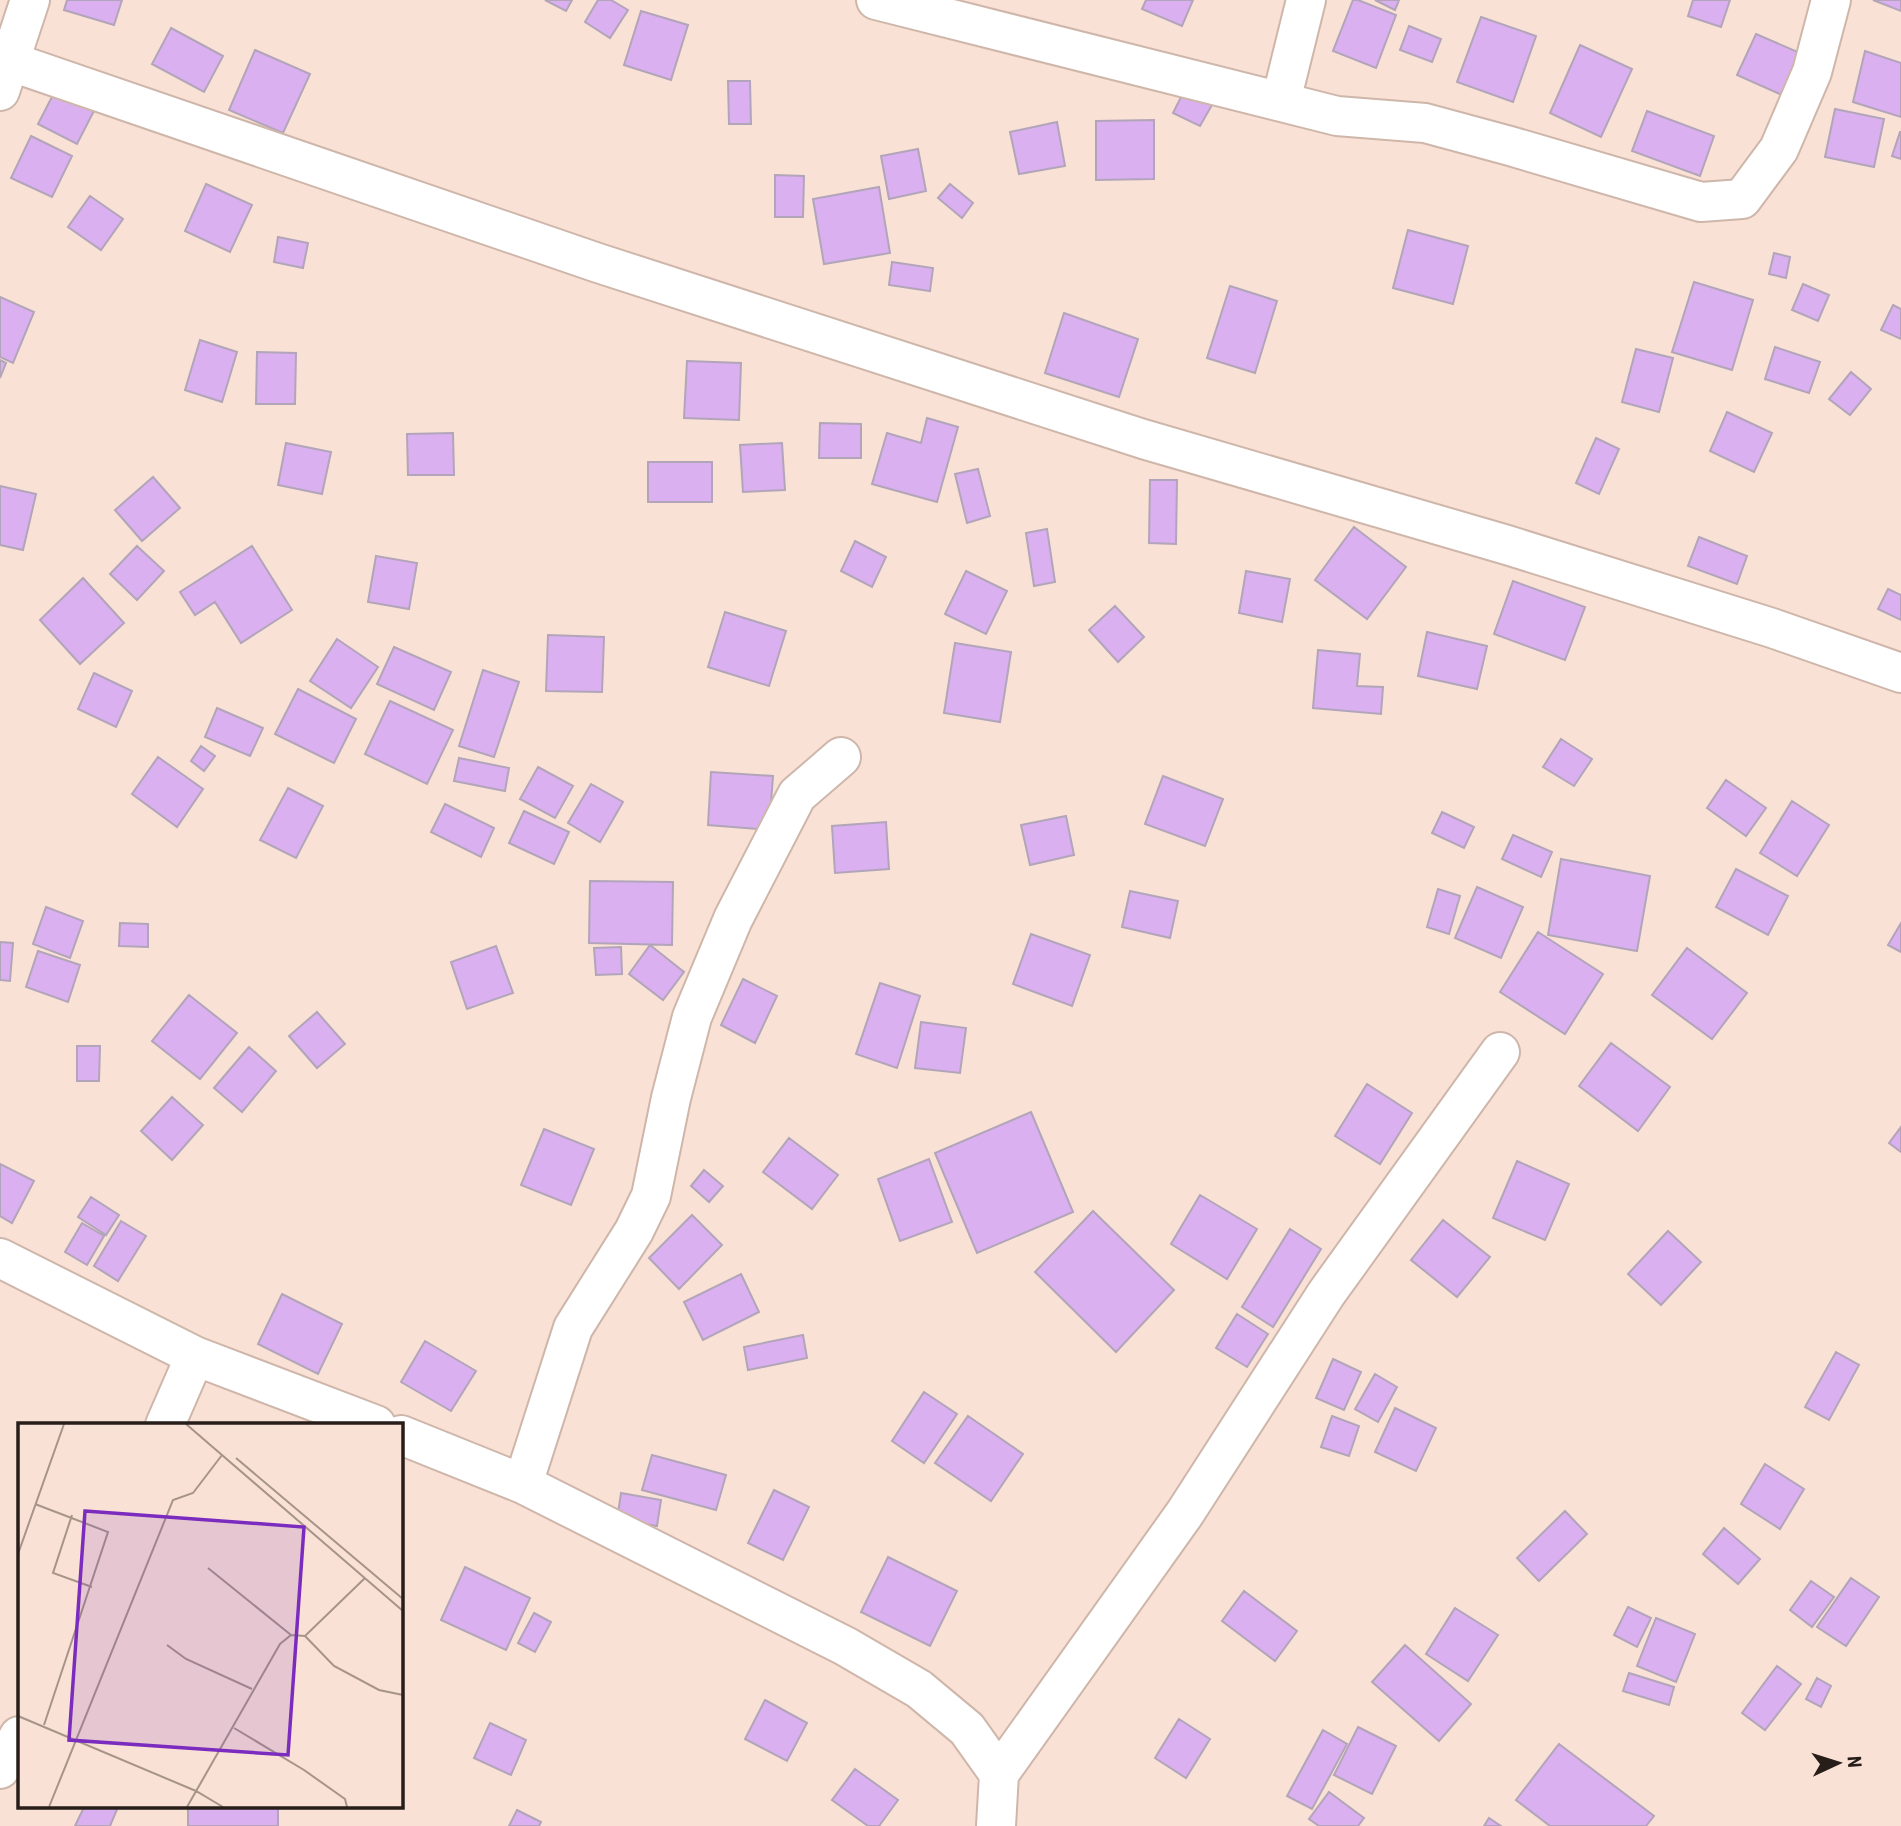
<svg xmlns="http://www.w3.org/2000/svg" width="1901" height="1826" font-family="'Roboto Condensed',sans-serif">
<rect width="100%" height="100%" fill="#fae1d5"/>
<!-- building -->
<path fill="#dab0f0" stroke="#b2a5b9" stroke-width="2" d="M 67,0 L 122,0 L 114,25 L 64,10 Z
M 545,0 L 572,0 L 566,11 Z
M 598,0 L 611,0 L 628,10 L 610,38 L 585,22 Z
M 1146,0 L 1193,0 L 1182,26 L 1142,9 Z
M 1353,0 L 1358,0 L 1396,15 L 1376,68 L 1333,51 Z
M 1375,0 L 1399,0 L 1395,10 Z
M 1693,0 L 1730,0 L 1721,27 L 1688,16 Z
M 1873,0 L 1901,0 L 1901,11 Z
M 641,11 L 688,25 L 671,80 L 624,65 Z
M 1481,17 L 1536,36 L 1513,102 L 1457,82 Z
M 1409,26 L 1441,39 L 1432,62 L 1400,50 Z
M 171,28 L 223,56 L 204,92 L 152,64 Z
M 1756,34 L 1800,53 L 1782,95 L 1737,75 Z
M 1580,45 L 1632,69 L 1601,137 L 1550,113 Z
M 255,50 L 310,74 L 283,133 L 229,110 Z
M 1865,51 L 1901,63 L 1901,117 L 1853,102 Z
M 728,81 L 750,81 L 751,124 L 729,124 Z
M 58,85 L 97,105 L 77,144 L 38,124 Z
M 1184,91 L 1212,105 L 1200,126 L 1173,113 Z
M 1835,109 L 1884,119 L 1874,167 L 1825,157 Z
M 1647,111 L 1714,136 L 1700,176 L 1632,151 Z
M 1154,120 L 1154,179 L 1096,180 L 1096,121 Z
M 1057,122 L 1065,166 L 1019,174 L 1010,132 Z
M 1900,132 L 1901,132 L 1901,159 L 1892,156 Z
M 31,136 L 72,156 L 52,197 L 11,178 Z
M 918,149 L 926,191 L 889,199 L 881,156 Z
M 775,175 L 804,176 L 803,217 L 775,217 Z
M 206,184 L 252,205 L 230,252 L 185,231 Z
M 950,184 L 973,203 L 962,218 L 938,198 Z
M 879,187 L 890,253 L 824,264 L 813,199 Z
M 90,196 L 123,219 L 101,250 L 68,227 Z
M 1408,230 L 1468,246 L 1453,304 L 1393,288 Z
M 278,237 L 308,243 L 303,268 L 274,262 Z
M 1774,253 L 1790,257 L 1786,278 L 1769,274 Z
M 892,262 L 933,268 L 930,291 L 889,285 Z
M 1694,282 L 1753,300 L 1732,370 L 1672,352 Z
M 1803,284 L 1829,295 L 1818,321 L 1792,310 Z
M 1230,286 L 1277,301 L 1255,373 L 1207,358 Z
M 0,297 L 34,312 L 13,363 L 0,357 Z
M 1893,305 L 1901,309 L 1901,339 L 1881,330 Z
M 1064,313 L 1138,339 L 1119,397 L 1045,373 Z
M 200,340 L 237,352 L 222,402 L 185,390 Z
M 1775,347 L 1820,362 L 1809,393 L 1765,379 Z
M 1636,349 L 1673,358 L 1659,412 L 1622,402 Z
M 257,352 L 296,353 L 295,404 L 256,404 Z
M 0,360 L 6,363 L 0,378 Z
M 687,361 L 741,363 L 739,420 L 684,418 Z
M 1851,372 L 1871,389 L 1850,415 L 1829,399 Z
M 1727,412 L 1772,433 L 1754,472 L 1710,451 Z
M 927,418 L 958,427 L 937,502 L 872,484 L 887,433 L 921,443 Z
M 820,423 L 861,424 L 861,458 L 819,458 Z
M 453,433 L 454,475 L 408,475 L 407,434 Z
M 1596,438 L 1619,449 L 1599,494 L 1576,483 Z
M 286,443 L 331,452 L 322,494 L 278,485 Z
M 782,443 L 785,490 L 743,492 L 740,445 Z
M 648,462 L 712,462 L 712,502 L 648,502 Z
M 978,469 L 990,516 L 967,523 L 955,474 Z
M 153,477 L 180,508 L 142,541 L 115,510 Z
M 1150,480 L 1177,480 L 1176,544 L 1149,543 Z
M 0,486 L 36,494 L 23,550 L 0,545 Z
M 1354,527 L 1406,567 L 1367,619 L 1315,580 Z
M 1047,529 L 1055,582 L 1034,586 L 1026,533 Z
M 1699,537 L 1747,556 L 1737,584 L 1688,566 Z
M 855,541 L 886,557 L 872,587 L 841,571 Z
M 137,546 L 164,571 L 137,600 L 110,574 Z
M 252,546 L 292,610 L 241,643 L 215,602 L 195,615 L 180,592 Z
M 376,556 L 417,563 L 409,609 L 368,602 Z
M 966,571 L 1007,591 L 986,634 L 945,614 Z
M 1246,571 L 1290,579 L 1282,622 L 1239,613 Z
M 83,578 L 124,623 L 80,664 L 40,620 Z
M 1513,581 L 1585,607 L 1565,660 L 1494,634 Z
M 1888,589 L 1901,595 L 1901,620 L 1878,609 Z
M 1115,606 L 1144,637 L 1118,662 L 1089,630 Z
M 725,612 L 786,631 L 769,686 L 708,667 Z
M 1427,632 L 1487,646 L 1477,689 L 1418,676 Z
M 548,635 L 604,637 L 602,692 L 546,691 Z
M 337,639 L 378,667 L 351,708 L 310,681 Z
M 955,643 L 1011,652 L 1000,722 L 944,713 Z
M 394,647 L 451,672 L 434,710 L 377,684 Z
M 1318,650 L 1360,654 L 1357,686 L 1383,687 L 1381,714 L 1313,708 Z
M 483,670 L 519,682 L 494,757 L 459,746 Z
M 94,673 L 132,691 L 116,727 L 78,709 Z
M 298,689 L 356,719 L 334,763 L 275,734 Z
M 390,701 L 453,730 L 427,784 L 365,754 Z
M 217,708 L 263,728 L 250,756 L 205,737 Z
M 1561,739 L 1592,759 L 1574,786 L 1543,767 Z
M 201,746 L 215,756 L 204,771 L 191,761 Z
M 158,757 L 203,789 L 177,827 L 132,794 Z
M 459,758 L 509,768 L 505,791 L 454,781 Z
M 538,767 L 573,786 L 555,818 L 520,799 Z
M 711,772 L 773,776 L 769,830 L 708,825 Z
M 1163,776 L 1223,799 L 1205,846 L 1145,824 Z
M 1726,780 L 1766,808 L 1746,836 L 1707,808 Z
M 591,784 L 623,802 L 600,842 L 568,823 Z
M 288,788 L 323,806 L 296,858 L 260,840 Z
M 1792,801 L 1829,825 L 1797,876 L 1760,853 Z
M 445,804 L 494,828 L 481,857 L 431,832 Z
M 524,811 L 569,832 L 554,864 L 509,843 Z
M 1442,812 L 1474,827 L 1464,848 L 1432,833 Z
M 1066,816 L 1074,855 L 1030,865 L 1021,825 Z
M 886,822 L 889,869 L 835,873 L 832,826 Z
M 1513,835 L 1552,852 L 1541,877 L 1502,859 Z
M 1561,859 L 1650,876 L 1637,951 L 1548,935 Z
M 1736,869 L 1788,896 L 1768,935 L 1716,907 Z
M 590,881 L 673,882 L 672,945 L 589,943 Z
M 1477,887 L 1523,907 L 1501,958 L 1455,938 Z
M 1438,889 L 1460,896 L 1449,934 L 1427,927 Z
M 1130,891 L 1178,901 L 1170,938 L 1122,927 Z
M 46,907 L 83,921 L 70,958 L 33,944 Z
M 120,923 L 148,924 L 148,947 L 119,946 Z
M 1901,923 L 1901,952 L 1888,945 Z
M 1538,932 L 1603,974 L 1565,1034 L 1500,992 Z
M 1031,934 L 1090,955 L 1072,1006 L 1013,984 Z
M 0,942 L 13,943 L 10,981 L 0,980 Z
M 650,945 L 684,972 L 663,1000 L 629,974 Z
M 496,946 L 513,993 L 467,1009 L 451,962 Z
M 621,947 L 622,974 L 596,975 L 594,948 Z
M 1687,948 L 1747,993 L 1712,1039 L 1652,995 Z
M 38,951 L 80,965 L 68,1002 L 26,987 Z
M 743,979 L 777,996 L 755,1043 L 721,1025 Z
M 880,983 L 920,996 L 897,1068 L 856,1054 Z
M 189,995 L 237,1033 L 200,1079 L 152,1041 Z
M 317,1012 L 345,1044 L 317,1068 L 289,1036 Z
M 921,1022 L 966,1028 L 960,1073 L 915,1068 Z
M 1611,1043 L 1670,1087 L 1638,1131 L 1579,1086 Z
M 77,1046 L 100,1046 L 99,1081 L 77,1081 Z
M 249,1047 L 276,1071 L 242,1112 L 214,1088 Z
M 1367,1084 L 1412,1113 L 1380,1164 L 1335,1136 Z
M 172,1097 L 203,1125 L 172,1160 L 141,1131 Z
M 1031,1112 L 1073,1212 L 977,1253 L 935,1153 Z
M 1901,1127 L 1901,1152 L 1889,1143 Z
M 544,1129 L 594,1149 L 571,1205 L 521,1185 Z
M 789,1138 L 838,1175 L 812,1209 L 763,1172 Z
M 929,1159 L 952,1222 L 900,1241 L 878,1179 Z
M 1517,1161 L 1569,1184 L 1545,1240 L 1493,1218 Z
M 0,1164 L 34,1181 L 12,1223 L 0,1216 Z
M 704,1170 L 723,1186 L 709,1202 L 691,1186 Z
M 1200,1195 L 1257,1229 L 1227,1279 L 1171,1244 Z
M 91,1197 L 119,1215 L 106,1235 L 78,1217 Z
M 1093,1211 L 1174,1290 L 1116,1352 L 1035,1272 Z
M 692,1215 L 722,1245 L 679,1289 L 649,1258 Z
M 1443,1220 L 1490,1257 L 1457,1297 L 1411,1260 Z
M 121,1221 L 146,1236 L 118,1281 L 94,1266 Z
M 82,1223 L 104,1236 L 87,1265 L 65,1252 Z
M 1290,1229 L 1321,1249 L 1273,1327 L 1242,1307 Z
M 1668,1231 L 1701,1262 L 1661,1305 L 1628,1274 Z
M 741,1274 L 759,1312 L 703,1340 L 684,1302 Z
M 282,1294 L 342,1324 L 318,1374 L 258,1344 Z
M 1237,1314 L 1268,1334 L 1247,1367 L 1216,1348 Z
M 803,1335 L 807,1358 L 748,1370 L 744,1347 Z
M 425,1341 L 476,1371 L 451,1411 L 401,1382 Z
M 1836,1352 L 1859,1365 L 1829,1420 L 1805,1407 Z
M 1333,1359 L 1361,1372 L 1344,1410 L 1316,1398 Z
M 1375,1374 L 1397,1387 L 1378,1422 L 1355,1409 Z
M 924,1392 L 957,1414 L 924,1463 L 892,1441 Z
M 1395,1408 L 1436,1428 L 1416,1471 L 1375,1452 Z
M 968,1416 L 1023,1454 L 991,1501 L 935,1463 Z
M 1332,1416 L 1359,1426 L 1349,1456 L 1321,1447 Z
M 652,1455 L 726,1475 L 716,1510 L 642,1490 Z
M 1765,1464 L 1804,1489 L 1780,1529 L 1741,1504 Z
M 774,1490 L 809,1507 L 783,1560 L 748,1543 Z
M 621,1493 L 661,1500 L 657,1526 L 617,1520 Z
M 1565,1511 L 1587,1534 L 1539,1581 L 1517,1558 Z
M 1724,1528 L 1760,1559 L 1738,1584 L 1703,1554 Z
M 888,1557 L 957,1591 L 930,1646 L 861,1612 Z
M 465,1567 L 530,1598 L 506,1650 L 441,1620 Z
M 1851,1578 L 1879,1597 L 1846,1646 L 1817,1627 Z
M 1811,1581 L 1834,1597 L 1812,1627 L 1790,1610 Z
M 1244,1591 L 1297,1631 L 1275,1661 L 1222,1621 Z
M 1628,1607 L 1651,1618 L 1637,1647 L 1614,1635 Z
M 1455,1608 L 1498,1635 L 1468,1681 L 1426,1654 Z
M 534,1613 L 551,1622 L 535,1652 L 518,1643 Z
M 1656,1618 L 1695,1634 L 1676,1682 L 1637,1666 Z
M 1405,1645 L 1471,1704 L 1439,1741 L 1372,1682 Z
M 1777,1666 L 1801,1684 L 1765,1730 L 1742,1713 Z
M 1629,1673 L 1674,1687 L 1669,1705 L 1623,1691 Z
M 1817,1678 L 1831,1686 L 1821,1707 L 1806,1699 Z
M 765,1700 L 807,1723 L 787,1761 L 745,1739 Z
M 1179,1719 L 1210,1739 L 1186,1778 L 1155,1758 Z
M 490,1723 L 526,1740 L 511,1775 L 474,1758 Z
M 1358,1727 L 1396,1746 L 1372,1794 L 1334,1775 Z
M 1323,1730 L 1347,1744 L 1312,1809 L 1287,1796 Z
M 1559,1744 L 1654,1816 L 1646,1826 L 1550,1826 L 1516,1800 Z
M 855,1769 L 898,1800 L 879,1826 L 868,1826 L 832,1800 Z
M 1329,1792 L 1364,1818 L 1358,1826 L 1319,1826 L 1309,1819 Z
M 84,1807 L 118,1807 L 110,1826 L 75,1826 Z
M 188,1807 L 278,1807 L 278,1826 L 188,1826 Z
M 517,1810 L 541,1822 L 539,1826 L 509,1826 Z
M 1489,1818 L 1501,1826 L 1484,1826 Z"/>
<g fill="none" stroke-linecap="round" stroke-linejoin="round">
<defs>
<path id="minor" d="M 876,0 L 1337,116 L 1425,123 L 1510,146 L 1701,202 L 1742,199 L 1779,149 L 1812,72 L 1831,0
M 0,58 L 598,263 L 1143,439 L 1507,545 L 1772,628 L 1901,673
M 0,91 L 30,0
M 1281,101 L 1306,0
M 0,1258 L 195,1356 L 376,1425
M 165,1425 L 195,1356
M 401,1435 L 523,1484 L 845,1646 L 919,1689 L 967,1729 L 999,1774 L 996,1826
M 523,1484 L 573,1328 L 634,1231 L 651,1196 L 671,1098 L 692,1017 L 733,919 L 797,795 L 841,757
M 0,1769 L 19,1736
M 999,1774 L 1185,1513 L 1326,1294 L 1500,1052"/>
</defs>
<!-- minor casing -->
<use href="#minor" stroke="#ceb6aa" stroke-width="42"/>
<!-- minor -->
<use href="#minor" stroke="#fff" stroke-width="38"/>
</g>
<!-- overview -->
<g transform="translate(18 1423)">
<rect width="385" height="385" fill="#fae1d5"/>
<path fill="none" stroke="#a6938a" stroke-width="2" d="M 168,1 L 385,188M 218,35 L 385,176M 17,81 L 90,109 L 26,302M 54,92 L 35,150 L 74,164M 0,131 L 46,1M 190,145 L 273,212M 287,213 L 316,243 L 361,267 L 385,272M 149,222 L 168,236 L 234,266M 0,293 L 178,368 L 205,384M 216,305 L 286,347 L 327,376 L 329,384M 31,384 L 155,77 L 175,70 L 204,32M 169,384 L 262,221 L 273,212 L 287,213 L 347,155"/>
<path fill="#7b2cbf" fill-opacity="0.15" stroke="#7b2cbf" stroke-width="3.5" d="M 67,88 L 286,104 L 270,332 L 51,317 Z"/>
<rect width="385" height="385" fill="none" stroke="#271e1a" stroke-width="3.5"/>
</g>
<!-- north arrow -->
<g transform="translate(1838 1763) rotate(86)" stroke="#fae1d5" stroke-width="5" paint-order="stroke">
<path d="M0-5L12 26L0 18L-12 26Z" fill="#271e1a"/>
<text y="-10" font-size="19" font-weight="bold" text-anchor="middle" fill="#271e1a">N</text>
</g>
</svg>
